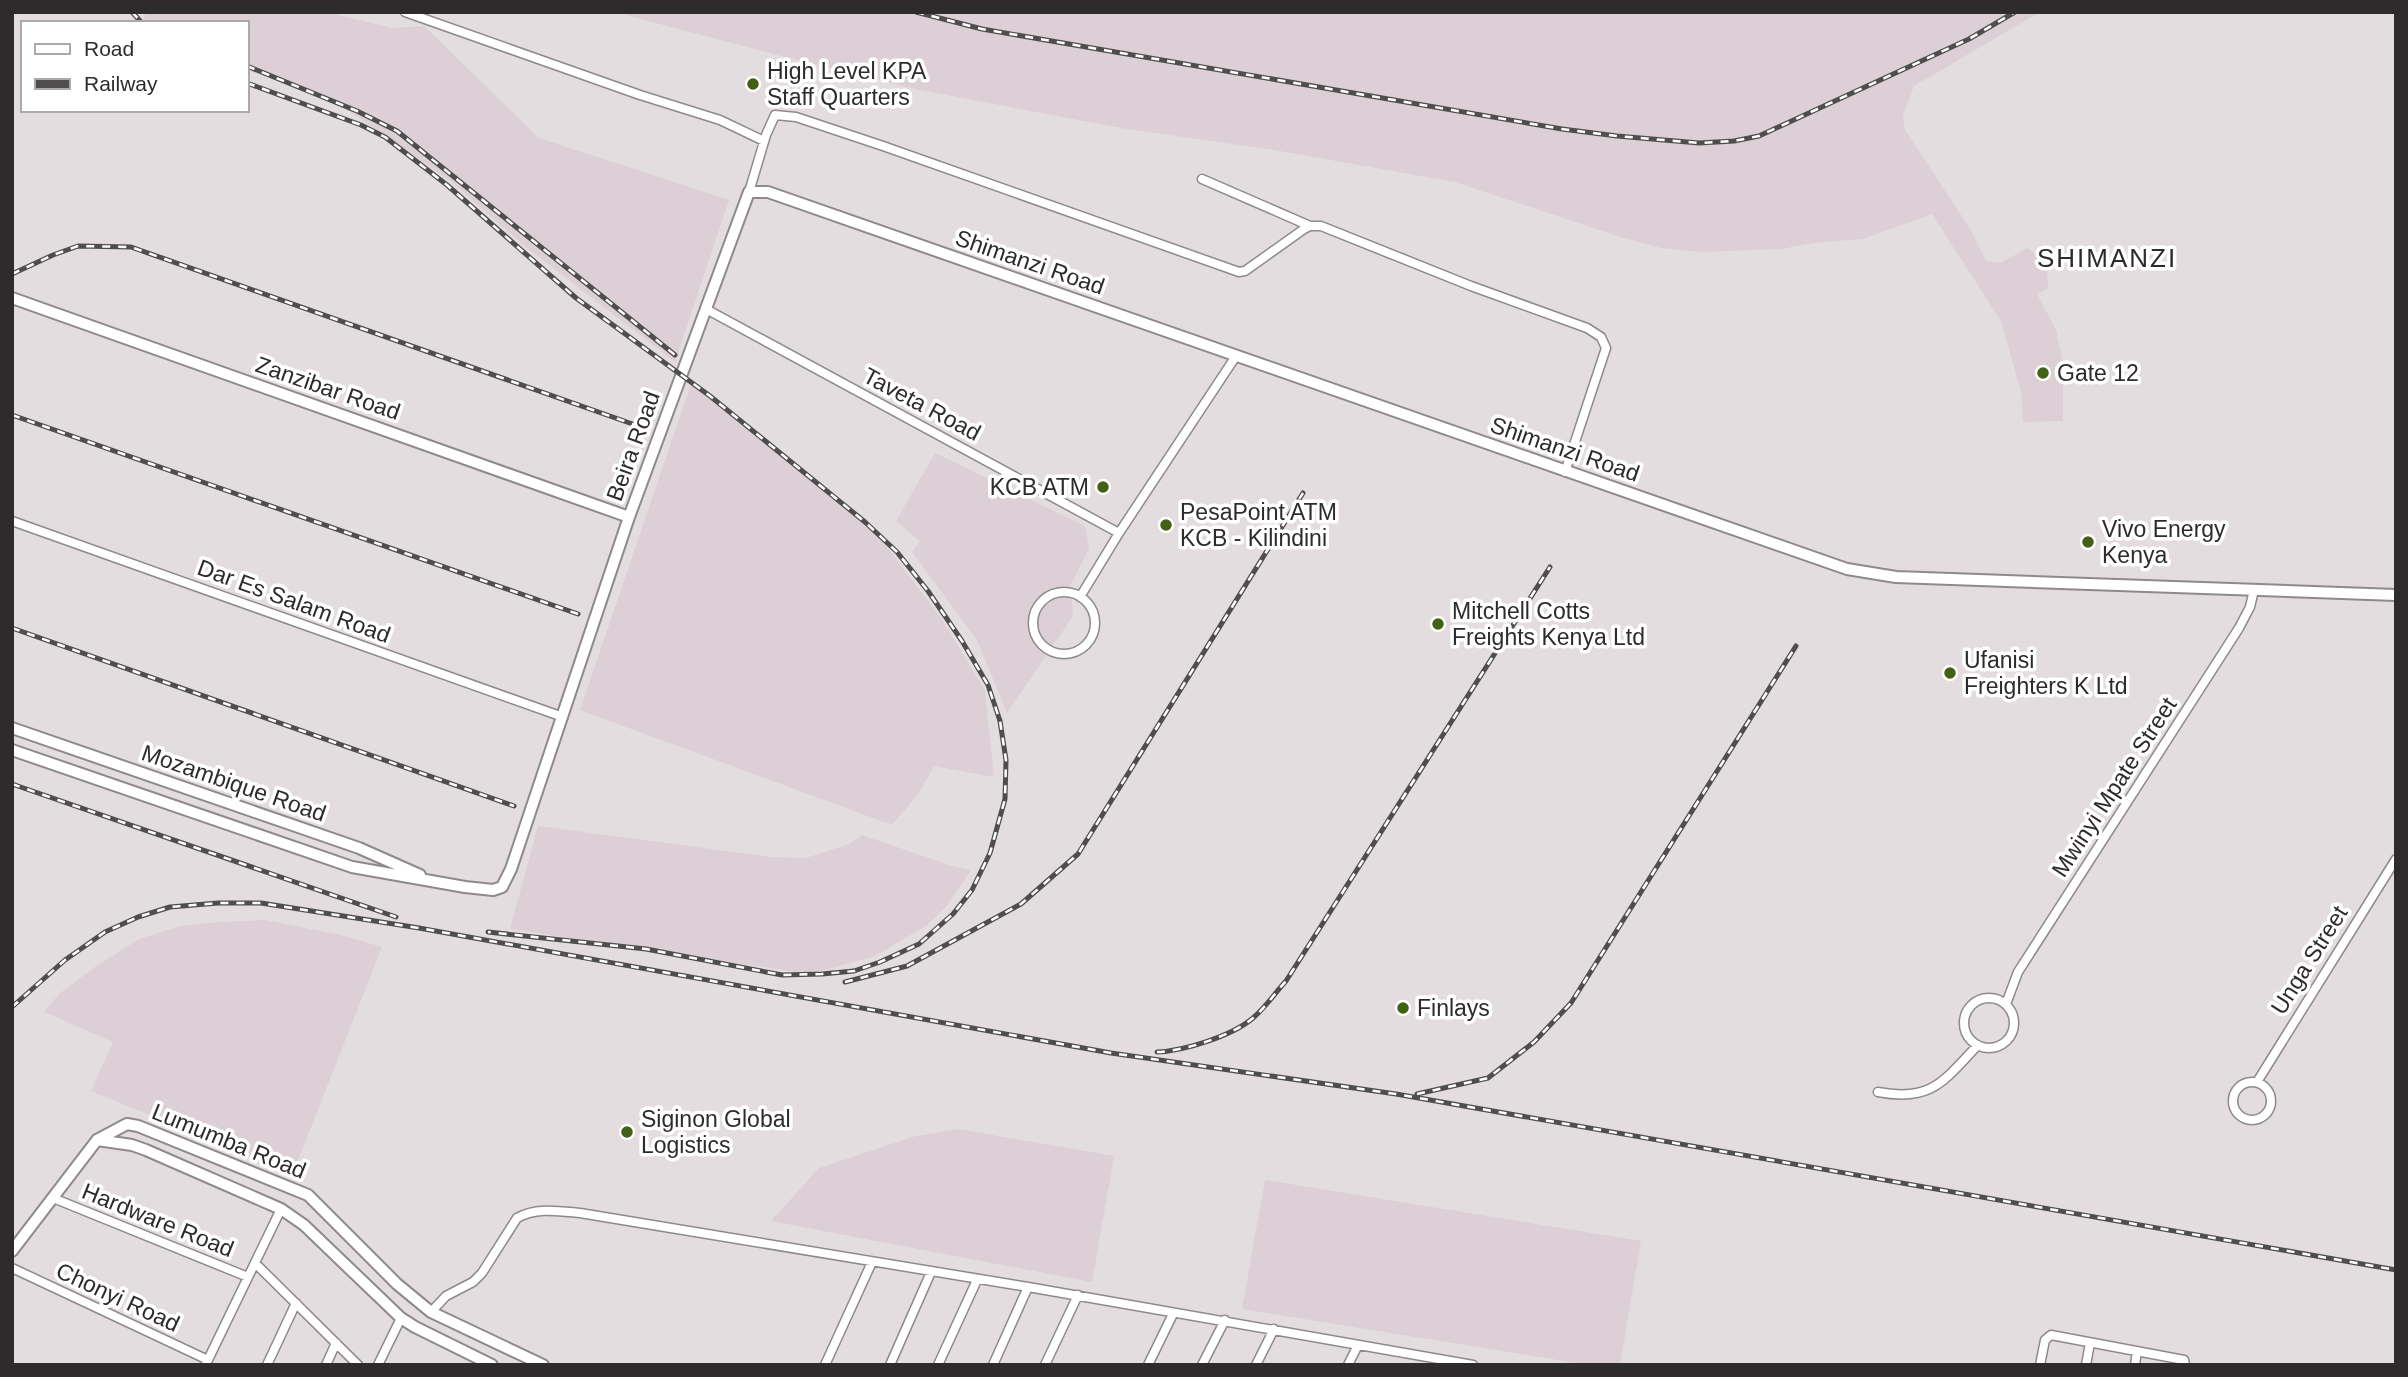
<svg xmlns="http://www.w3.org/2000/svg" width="2408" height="1377" font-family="Arial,sans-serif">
<rect width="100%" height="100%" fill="#e3dde0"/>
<!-- built -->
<path fill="#dccfd5" d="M 146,12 L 326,12 L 392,28 L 424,26 L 539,138 L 729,200 L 675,362 L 522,244 L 453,183 L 373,127 L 338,104 L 247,70 L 247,23 L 143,23 Z
M 614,12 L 2040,12 L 1914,86 L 1903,115 L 1905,130 L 1969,227 L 1986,261 L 2000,263 L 2028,248 L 2047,266 L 2048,288 L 2037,294 L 2056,330 L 2063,364 L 2063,421 L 2023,422 L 2021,392 L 2001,321 L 1932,214 L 1863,239 L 1814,243 L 1781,249 L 1700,252 L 1661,248 L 1617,236 L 1455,182 L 1280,151 L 1121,128 L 920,90 L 781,56 Z
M 692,381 L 854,512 L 887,547 L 941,618 L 985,690 L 994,777 L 934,766 L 919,793 L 892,825 L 580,710 Z
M 935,453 L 1085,526 L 1089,549 L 1070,586 L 1073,616 L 1007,713 L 977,640 L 912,552 L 920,541 L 896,521 Z
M 538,826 L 771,857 L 806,858 L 849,844 L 862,835 L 952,866 L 971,870 L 946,907 L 927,925 L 875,956 L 810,974 L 510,929 Z
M 265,920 L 340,935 L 382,947 L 293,1173 L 91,1091 L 113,1042 L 44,1012 L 59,994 L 95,967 L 139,939 L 181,926 L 219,922 Z
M 958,1129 L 1114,1156 L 1092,1282 L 771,1221 L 819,1168 L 912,1137 Z
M 1265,1180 L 1641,1241 L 1620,1365 L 1589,1365 L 1242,1309 Z"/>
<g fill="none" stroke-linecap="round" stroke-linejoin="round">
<defs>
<path id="street" d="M 405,12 L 640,95 L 720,120 L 764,141
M 1202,179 L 1310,226
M 749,192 L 766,135 L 775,115 L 796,117 L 883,146 L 1239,272 L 1245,271 L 1304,229 L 1310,226 L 1321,226 L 1471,286 L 1587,328 L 1601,337 L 1606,348 L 1565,472
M 706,309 L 1119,533
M 12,521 L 563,717
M1033 623a31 31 0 1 1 62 0a31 31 0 1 1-62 0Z
M 1080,597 L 1119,533 L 1236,356
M1964 1023a25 25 0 1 1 50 0a25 25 0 1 1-50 0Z
M 2006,1004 L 2018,972 L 2239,628 L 2250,607 L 2254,590
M 2257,1082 L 2396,859
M2233 1101a19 19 0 1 1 38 0a19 19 0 1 1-38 0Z
M 1878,1092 C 1931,1102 1943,1082 1977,1046
M 53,1198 L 248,1277
M 255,1263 L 358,1365
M 12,1268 L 208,1360
M 431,1312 L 446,1296 L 473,1282 L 482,1273 L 517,1218 C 536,1207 559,1211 580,1213 L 1028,1287 L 1473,1365
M 206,1364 L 281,1209
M 267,1365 L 296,1303
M 326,1365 L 336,1343
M 378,1365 L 401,1318
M 825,1365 L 872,1262
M 890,1365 L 931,1272
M 938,1365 L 977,1280
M 993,1365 L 1028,1287
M 1045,1365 L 1078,1295
M 1148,1365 L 1173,1314
M 1202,1365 L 1225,1320
M 1256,1365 L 1274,1329
M 1348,1365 L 1358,1345
M 2040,1365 L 2045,1340 L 2051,1335 L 2184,1360 L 2185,1365
M 2086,1365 L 2090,1343
M 2135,1365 L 2137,1351"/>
<path id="secondary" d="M 12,298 L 629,517
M 12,728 L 359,848 L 420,875
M 12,750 L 352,867 L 465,887 L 493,890 L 502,887 L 511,869 L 629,517 L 749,192 L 768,192 L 1847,569 L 1896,577 L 2396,595
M 97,1140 L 132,1145 L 146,1150 L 281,1209 L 304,1225 L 401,1318 L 415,1327 L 492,1365
M 12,1251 L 97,1140 L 127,1124 L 138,1126 L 308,1195 L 397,1284 L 431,1312 L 543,1365"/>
</defs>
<!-- street casing -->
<use href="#street" stroke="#8e898b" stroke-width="11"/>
<!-- secondary casing -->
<use href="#secondary" stroke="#8e898b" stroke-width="14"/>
<!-- street -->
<use href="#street" stroke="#fff" stroke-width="8"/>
<!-- secondary -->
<use href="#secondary" stroke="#fff" stroke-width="10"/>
<defs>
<path id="rail" d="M 132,12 L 142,23
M 916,12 L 982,29 L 1562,129 L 1617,136 L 1699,143 L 1734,141 L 1759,136 L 1969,39 L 2015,12
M 247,66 L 357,111 L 397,131 L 675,355
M 247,83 L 361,125 L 385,137 L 447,185 L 576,298 L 710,396 L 865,522 L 897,552 L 928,591 L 962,641 L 988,685 L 1000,721 L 1006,760 L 1005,799 L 990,853 L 972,890 L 953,914 L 919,944 L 880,962 L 854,971 L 822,974 L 782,975 L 646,949 L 488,932
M 12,274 L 53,255 L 78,246 L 131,247 L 641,427
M 12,415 L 578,614
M 12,628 L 514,806
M 12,784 L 396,917
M 845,982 L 907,966 L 1021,904 L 1078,854 L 1303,493
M 12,1007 L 65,960 L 105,932 L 138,917 L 170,907 L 218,903 L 261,903 L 419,928 L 1111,1053 L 1396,1094 L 2396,1270
M 1157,1052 C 1184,1051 1232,1036 1253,1018 C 1265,1008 1275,993 1286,981 L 1550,567
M 1417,1094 L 1488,1078 L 1534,1042 L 1571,1003 L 1796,646"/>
</defs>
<!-- rail casing -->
<use href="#rail" stroke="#504d4e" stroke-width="5"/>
<!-- rail -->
<use href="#rail" stroke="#fff" stroke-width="2.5" stroke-dasharray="8" stroke-linecap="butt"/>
</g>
<!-- markers -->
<g fill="#426115" stroke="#fff" stroke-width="2.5">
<circle cx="753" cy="84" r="7"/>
<circle cx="2043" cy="373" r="7"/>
<circle cx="1103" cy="487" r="7"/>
<circle cx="1166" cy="525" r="7"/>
<circle cx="2088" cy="542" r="7"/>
<circle cx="1438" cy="624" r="7"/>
<circle cx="1950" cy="673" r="7"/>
<circle cx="1403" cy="1008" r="7"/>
<circle cx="627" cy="1132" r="7"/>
</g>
<g text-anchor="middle" stroke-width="7" stroke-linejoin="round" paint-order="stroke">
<!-- poi labels -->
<g font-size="23" fill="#2d2b2c" stroke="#fff" text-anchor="start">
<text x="767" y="79">High Level KPA<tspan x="767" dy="26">Staff Quarters</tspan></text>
<text x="2057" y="381">Gate 12</text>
<text x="1089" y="495" text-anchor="end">KCB ATM</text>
<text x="1180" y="520">PesaPoint ATM<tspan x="1180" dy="26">KCB - Kilindini</tspan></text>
<text x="2102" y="537">Vivo Energy<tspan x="2102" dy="26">Kenya</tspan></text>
<text x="1452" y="619">Mitchell Cotts<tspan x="1452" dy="26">Freights Kenya Ltd</tspan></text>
<text x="1964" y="668">Ufanisi<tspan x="1964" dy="26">Freighters K Ltd</tspan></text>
<text x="1417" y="1016">Finlays</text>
<text x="641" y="1127">Siginon Global<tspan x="641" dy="26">Logistics</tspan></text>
</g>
<!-- street labels -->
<g font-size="23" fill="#2d2b2c" stroke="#fff">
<text transform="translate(1030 262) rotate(19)" y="8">Shimanzi Road</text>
<text transform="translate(328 388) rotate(19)" y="8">Zanzibar Road</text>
<text transform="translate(922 404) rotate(28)" y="8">Taveta Road</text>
<text transform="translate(633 446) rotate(-70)" y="8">Beira Road</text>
<text transform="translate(1565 449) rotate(19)" y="8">Shimanzi Road</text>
<text transform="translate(294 601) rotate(20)" y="8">Dar Es Salam Road</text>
<text transform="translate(234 783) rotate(19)" y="8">Mozambique Road</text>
<text transform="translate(2114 787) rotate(-57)" y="8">Mwinyi Mpate Street</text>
<text transform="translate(2309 960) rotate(-58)" y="8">Unga Street</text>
<text transform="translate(229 1141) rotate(22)" y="8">Lumumba Road</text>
<text transform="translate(158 1220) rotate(22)" y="8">Hardware Road</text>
<text transform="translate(118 1297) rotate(25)" y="8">Chonyi Road</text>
</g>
<!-- quarter labels -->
<g font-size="26" letter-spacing="2" fill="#2d2b2c" stroke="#fff">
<text x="2107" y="267">SHIMANZI</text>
</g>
</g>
<!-- border -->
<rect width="2408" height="1377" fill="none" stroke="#2d2b2c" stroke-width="28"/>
<!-- legend -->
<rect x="21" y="21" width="228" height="91" fill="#ffffff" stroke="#abaaab" stroke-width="2"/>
<rect x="35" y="44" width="35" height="10" fill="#ffffff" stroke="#abaaab" stroke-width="2"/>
<text x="84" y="56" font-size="21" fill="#2d2b2c">Road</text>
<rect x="35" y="79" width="35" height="10" fill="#504d4e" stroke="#abaaab" stroke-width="2"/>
<text x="84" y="91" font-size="21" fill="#2d2b2c">Railway</text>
</svg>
